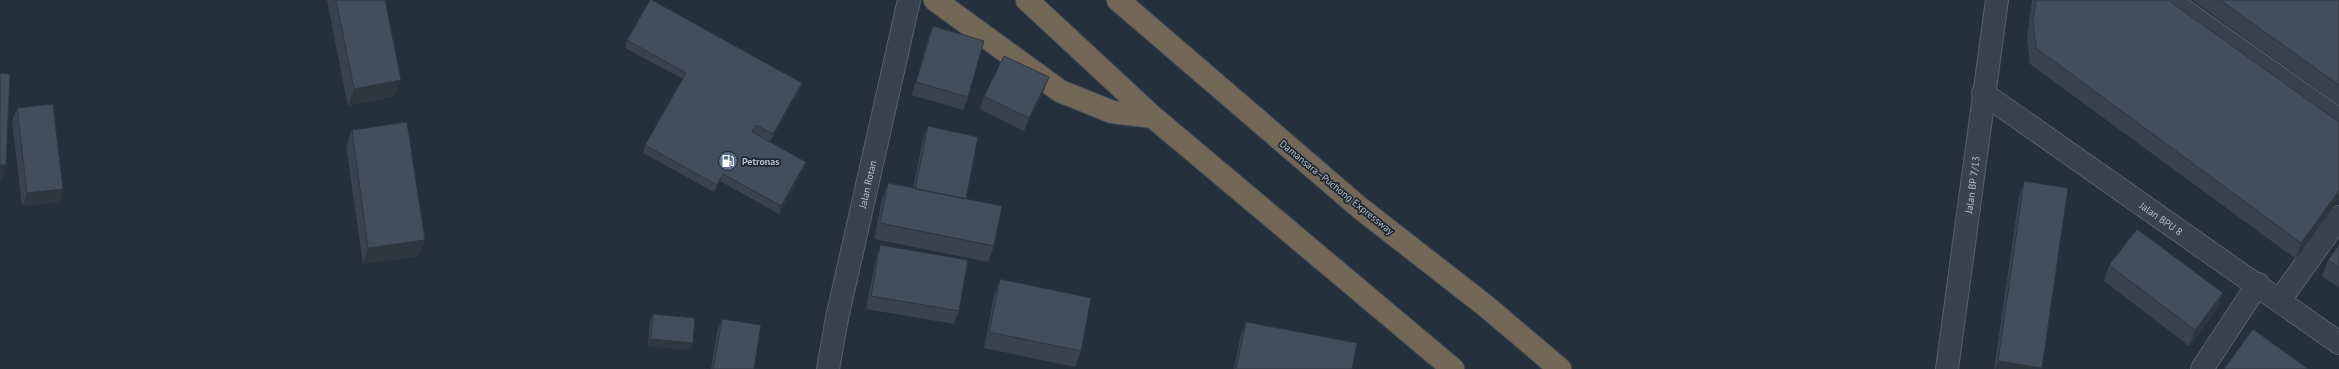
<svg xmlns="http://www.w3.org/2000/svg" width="2339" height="369" font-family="'PT Sans',sans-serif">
<rect width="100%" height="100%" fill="#25303d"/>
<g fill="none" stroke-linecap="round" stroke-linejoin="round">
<defs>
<g id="minor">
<path d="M 2169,0 L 2339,120"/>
<path id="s1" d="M 1983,93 L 2339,343"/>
<path d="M 2280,300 L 2339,217"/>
<path id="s2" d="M 828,369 L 837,318 L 909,0"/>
<path id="s3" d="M 1947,369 L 1997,0"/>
<path d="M 2202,369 L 2258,284"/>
</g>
<path id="highway" d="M 935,0 L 1060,91 L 1112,112 L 1153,117
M 1027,0 L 1153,117 L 1453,369
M 1118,0 L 1360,208 L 1487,307 L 1560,369"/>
</defs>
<!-- minor casing -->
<use href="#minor" stroke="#57606b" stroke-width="24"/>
<!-- highway casing -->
<use href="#highway" stroke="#444d58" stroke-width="24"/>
<!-- minor -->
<use href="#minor" stroke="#39424e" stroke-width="22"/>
<!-- highway -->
<use href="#highway" stroke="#736857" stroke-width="22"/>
</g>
<!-- wall -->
<path fill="#39434f" d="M 327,0 L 385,0 L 395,96 L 348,106 Z
M 2032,0 L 2168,0 L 2339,122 L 2339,199 L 2296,259 L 2030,64 L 2027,38 Z
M 2192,0 L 2339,0 L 2339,105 Z
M 933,26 L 968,97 L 963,110 L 912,95 L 928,39 Z
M 627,40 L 802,83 L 799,91 L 770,142 L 806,162 L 804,169 L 779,214 L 720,181 L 714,192 L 643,153 L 645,145 L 683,79 L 625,48 Z
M 1049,77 L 1044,90 L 1024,131 L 980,109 L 984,96 Z
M 17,108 L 63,189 L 59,202 L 22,206 L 12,121 Z
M 928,126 L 966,199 L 994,246 L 988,262 L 874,239 L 882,199 L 888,183 L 913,188 L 923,139 Z
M 352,130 L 419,256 L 363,264 L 346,146 Z
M 2024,181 L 2042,368 L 2041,369 L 1994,369 L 2019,197 Z
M 880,245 L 959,311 L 954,324 L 866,309 L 876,258 Z
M 2339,245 L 2339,288 L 2322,276 L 2328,260 Z
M 2109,265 L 2217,309 L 2189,346 L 2104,281 Z
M 1000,279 L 1081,351 L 1075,367 L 984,348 L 994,295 Z
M 653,314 L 693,343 L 690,350 L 648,346 L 650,322 Z
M 722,319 L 754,369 L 711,369 L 717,332 Z
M 1246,322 L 1352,369 L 1234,369 L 1240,338 Z"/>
<!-- shaded-wall -->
<path fill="#2e3740" d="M 1049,77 L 1044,90 L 1024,131 L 1029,118 Z
M 401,80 L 395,96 L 348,106 L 354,89 Z
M 802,83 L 799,91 L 770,142 L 773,134 Z
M 806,162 L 804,169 L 779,214 L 781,206 Z
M 0,165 L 6,165 L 1,181 L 0,181 Z
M 723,174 L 720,181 L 714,192 L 717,185 Z
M 63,189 L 59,202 L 22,206 L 27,193 Z
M 2339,191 L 2339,199 L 2296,259 L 2301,243 Z
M 425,240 L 419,256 L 363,264 L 368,248 Z
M 2223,293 L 2217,309 L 2189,346 L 2195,330 Z
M 651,339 L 693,343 L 690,350 L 648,346 Z
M 1998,361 L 2042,368 L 2041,369 L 1995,369 Z"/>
<!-- building -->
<path fill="#424e5c" stroke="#2e3740" d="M 336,0 L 385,0 L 401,80 L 354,89 Z
M 650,0 L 652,0 L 802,83 L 773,134 L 756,125 L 752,132 L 806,162 L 781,206 L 723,174 L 717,185 L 645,145 L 686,73 L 627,40 Z
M 2036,0 L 2168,0 L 2339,122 L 2339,191 L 2301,243 L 2036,48 L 2033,22 Z
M 2220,0 L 2339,0 L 2339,85 Z
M 933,26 L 984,41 L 968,97 L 916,82 Z
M 1004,56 L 1049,77 L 1029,118 L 984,96 Z
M 0,73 L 10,74 L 6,165 L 0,165 Z
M 53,104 L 63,189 L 27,193 L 17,108 Z
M 407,122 L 425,240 L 368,248 L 352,130 Z
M 928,126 L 978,137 L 966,199 L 915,189 Z
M 2024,181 L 2068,188 L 2042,368 L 1998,361 Z
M 888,183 L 1002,206 L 994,246 L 880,223 Z
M 2137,229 L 2223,293 L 2195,330 L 2109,265 Z
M 880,245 L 968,260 L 959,311 L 871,296 Z
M 2339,245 L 2339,268 L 2328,260 Z
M 1000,279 L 1091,298 L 1081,351 L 989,332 Z
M 653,314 L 695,318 L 693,343 L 651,339 Z
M 722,319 L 761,325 L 754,369 L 713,369 Z
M 1246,322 L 1357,343 L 1352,369 L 1236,369 Z
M 2253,329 L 2308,369 L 2224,369 Z"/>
<!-- icons -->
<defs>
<symbol id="fuel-disc" viewBox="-11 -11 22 22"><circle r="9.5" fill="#5c6f8a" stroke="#1e2733"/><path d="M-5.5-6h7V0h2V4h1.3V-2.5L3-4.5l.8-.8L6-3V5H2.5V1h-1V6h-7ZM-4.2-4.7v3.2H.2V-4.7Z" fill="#fff"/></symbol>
</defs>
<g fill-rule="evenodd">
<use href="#fuel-disc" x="717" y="150" width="22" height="22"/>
</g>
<g text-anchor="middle" stroke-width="3.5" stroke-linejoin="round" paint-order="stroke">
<!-- poi labels -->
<g font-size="10" font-weight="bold" fill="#b5bdc8" stroke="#1e2733" text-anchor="start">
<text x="742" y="165">Petronas</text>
</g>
<!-- street labels -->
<g font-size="10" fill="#b5bdc8" stroke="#1e2733">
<text dy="4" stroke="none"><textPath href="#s2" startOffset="189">Jalan Rotan</textPath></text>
<text dy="4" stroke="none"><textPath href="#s3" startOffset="186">Jalan BP 7/13</textPath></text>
<text transform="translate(1337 187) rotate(39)" y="4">Damansara–Puchong Expressway</text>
<text dy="4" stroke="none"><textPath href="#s1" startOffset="218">Jalan BPU 8</textPath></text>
</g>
</g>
</svg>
